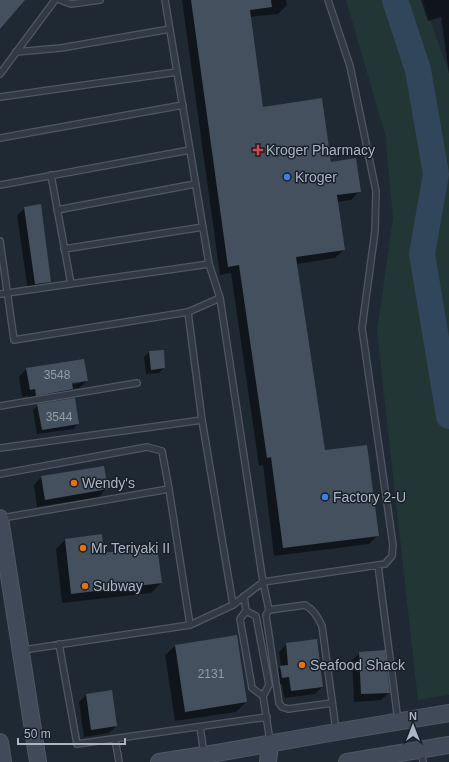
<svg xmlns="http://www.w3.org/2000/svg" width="449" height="762" font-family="Arial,sans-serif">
<rect width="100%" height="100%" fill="#1f2934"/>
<!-- green -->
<path fill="#223636" d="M 346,0 L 423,0 L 449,73 L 449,695 L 418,700 L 377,332 L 393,218 L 385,134 Z"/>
<!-- shadow -->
<path fill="#0007" fill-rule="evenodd" d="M 182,0 L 286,0 L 287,5 L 278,14 L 250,17 L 262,108 L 330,163 L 360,191 L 351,200 L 337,202 L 344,250 L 335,258 L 297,264 L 324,451 L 378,535 L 369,544 L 274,556 L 263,465 L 259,466 L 231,273 L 220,275 Z
M 421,0 L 449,0 L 449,73 L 441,17 L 428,21 Z
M 25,208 L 50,281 L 43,289 L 28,291 L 17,215 Z
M 149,352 L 164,368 L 159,373 L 146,374 L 144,357 Z
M 26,369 L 87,381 L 79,388 L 72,389 L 65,397 L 29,403 L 28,396 L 22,397 L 19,377 ZM 80,381 L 80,383 L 67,385 L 67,383 Z
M 38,405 L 78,424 L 73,429 L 37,434 L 33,410 Z
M 41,477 L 106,489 L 99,497 L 37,507 L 34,485 Z
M 65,540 L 103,554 L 161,583 L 151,593 L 62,603 L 56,549 Z
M 286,644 L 322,687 L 315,694 L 284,698 L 282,684 L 274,685 L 273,674 L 281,667 L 279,652 Z
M 175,646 L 246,702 L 236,712 L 175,721 L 165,655 Z
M 360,653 L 389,693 L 381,700 L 354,702 L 352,660 Z
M 86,695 L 116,726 L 109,733 L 84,737 L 79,702 Z"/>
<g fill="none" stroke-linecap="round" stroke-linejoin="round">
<!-- river -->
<path stroke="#32465b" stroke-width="26" d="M 395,0 L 418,70 L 436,174 L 422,254 L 449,416"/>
</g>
<!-- building -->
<path fill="#45505e" d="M 0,0 L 25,0 L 0,29 Z
M 191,0 L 271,0 L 272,7 L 250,10 L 263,107 L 322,98 L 331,162 L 356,158 L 361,192 L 337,195 L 345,250 L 296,257 L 325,450 L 367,445 L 379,536 L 283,548 L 271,457 L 267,458 L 239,265 L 228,267 Z
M 41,204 L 51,282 L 35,284 L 24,207 Z
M 164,350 L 165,368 L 151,370 L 149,351 Z
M 84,359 L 88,381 L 72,383 L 73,389 L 36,396 L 35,389 L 30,390 L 26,368 Z
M 75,398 L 79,424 L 42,430 L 37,404 Z
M 104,466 L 108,489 L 45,500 L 41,476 Z
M 102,534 L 104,553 L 157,546 L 162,583 L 71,594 L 65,539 Z
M 237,635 L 247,702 L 185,712 L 175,645 Z
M 317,639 L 323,687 L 291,691 L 289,677 L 282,678 L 280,666 L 288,665 L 286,643 Z
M 385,650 L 390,693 L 361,694 L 359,652 Z
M 112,690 L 117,726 L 91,730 L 86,694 Z"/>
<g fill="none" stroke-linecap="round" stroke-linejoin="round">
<defs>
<path id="service" d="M 60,0 L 71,4 L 100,0
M 16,52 L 61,48 L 170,29
M 0,74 L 55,0
M 0,97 L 177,72
M 0,138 L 183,105
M 51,175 L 71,284
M 0,185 L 190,150
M 57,210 L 195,184
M 0,241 L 14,340 L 188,312 L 220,298
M 64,249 L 203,227
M 209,264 L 220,298 L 263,582 L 269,610 L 266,615 L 279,703 L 282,707 L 288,709 L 332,703
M 0,294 L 209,264 L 165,0
M 188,312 L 202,420 L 233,605
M 0,406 L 137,383
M 0,448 L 202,420
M 0,474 L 147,447 L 162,451 L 169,489 L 2,518
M 169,489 L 190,625 L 233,605 L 263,582 L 385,564 L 392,556 L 393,545 L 362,328 L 375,231 L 376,191 L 350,66 L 328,0
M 378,565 L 398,721
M 244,596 L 246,611 L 240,619 L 252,688 L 263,696
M 269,610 L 305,605 C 314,610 317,616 322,626 L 336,730
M 246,611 L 256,616 L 269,685 L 263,696 L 270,741
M 59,644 L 77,744 L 267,717
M 23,650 L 190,625
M 200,727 L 204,754
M 115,739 L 119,762
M 421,750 L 423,762"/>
<path id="secondary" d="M 0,518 L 38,762
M 0,742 L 3,762
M 159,762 L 211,754 L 336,732 L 449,713
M 268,762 L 270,744
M 347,762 L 449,745"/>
</defs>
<!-- service casing -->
<use href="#service" stroke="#505863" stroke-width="8"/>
<!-- secondary casing -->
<use href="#secondary" stroke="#505863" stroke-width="18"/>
<!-- service -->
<use href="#service" stroke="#323b45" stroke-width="5.5"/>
<!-- secondary -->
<use href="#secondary" stroke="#404a58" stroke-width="16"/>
</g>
<!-- markers -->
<path fill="#e0444e" stroke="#182029" stroke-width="1.5" d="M256 144h4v4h4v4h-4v4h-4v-4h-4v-4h4z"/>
<g fill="#3f7fe0" stroke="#182029" stroke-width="1.5">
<circle cx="287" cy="177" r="4"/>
<circle cx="325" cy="497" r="4"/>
</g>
<g fill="#e8710a" stroke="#182029" stroke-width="1.5">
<circle cx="74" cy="483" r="4"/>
<circle cx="83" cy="548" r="4"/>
<circle cx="85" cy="586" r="4"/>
<circle cx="302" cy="665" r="4"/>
</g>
<g text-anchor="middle" stroke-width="3" stroke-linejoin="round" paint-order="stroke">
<!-- number labels -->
<g font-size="12" fill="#929ca9">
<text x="57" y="379">3548</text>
<text x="59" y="421">3544</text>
<text x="211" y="678">2131</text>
</g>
<!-- poi labels -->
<g font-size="14" fill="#acb5c2" stroke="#182029" text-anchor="start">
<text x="266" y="155">Kroger Pharmacy</text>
<text x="295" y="182">Kroger</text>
<text x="82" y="488">Wendy's</text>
<text x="333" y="502">Factory 2-U</text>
<text x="91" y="553">Mr Teriyaki II</text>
<text x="93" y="591">Subway</text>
<text x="310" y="670">Seafood Shack</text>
</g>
</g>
<!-- north arrow -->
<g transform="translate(413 726)" stroke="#182029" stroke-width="3" paint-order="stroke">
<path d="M0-3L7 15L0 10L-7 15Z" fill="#acb5c2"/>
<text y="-6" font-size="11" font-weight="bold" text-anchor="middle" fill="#acb5c2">N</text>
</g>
<!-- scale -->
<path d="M18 738v6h107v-6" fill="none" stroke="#acb5c2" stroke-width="2"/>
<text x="24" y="738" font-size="12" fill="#acb5c2" stroke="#182029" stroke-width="3" paint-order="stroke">50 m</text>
</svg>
